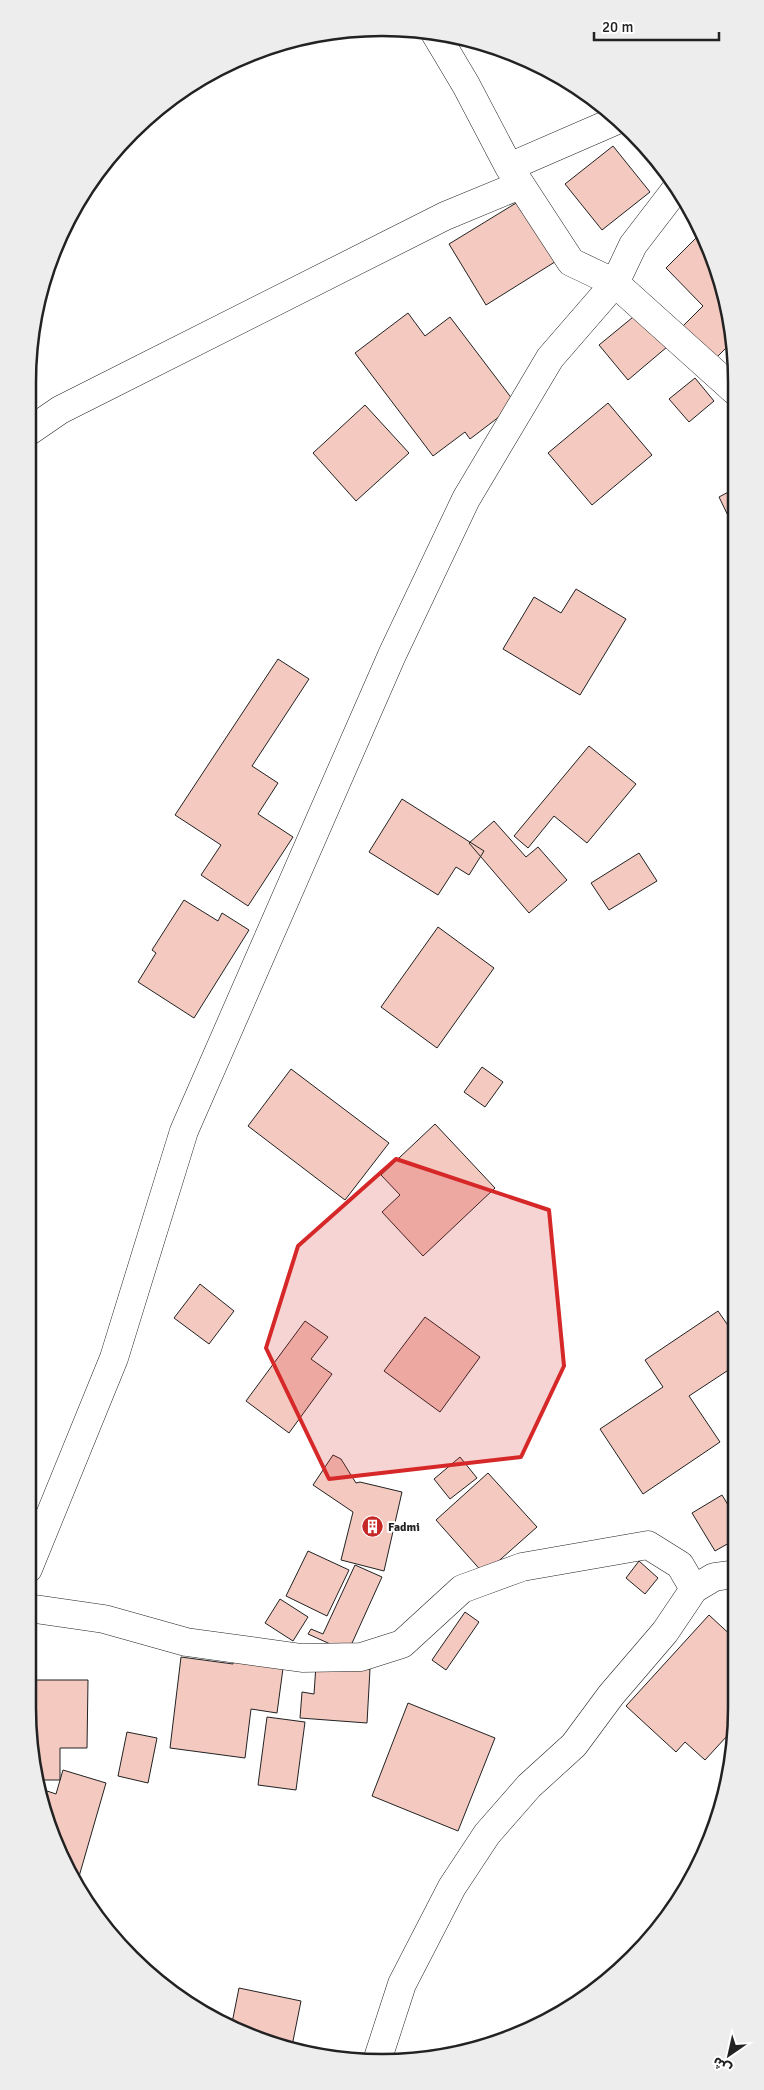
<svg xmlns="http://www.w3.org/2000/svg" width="764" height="2090" font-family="Signika,'Noto Sans Arabic',sans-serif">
<rect width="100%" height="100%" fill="#fff"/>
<!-- building -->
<path fill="#f3c9c0" stroke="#222" d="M 613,146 L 650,192 L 602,230 L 565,184 Z
M 521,200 L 558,260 L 486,305 L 449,244 Z
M 702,232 L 733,335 L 733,341 L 713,361 L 680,329 L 703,306 L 666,268 Z
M 408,313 L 425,336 L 450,317 L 516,404 L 470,439 L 465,432 L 433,456 L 355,353 Z
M 638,313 L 667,347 L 628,380 L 599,345 Z
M 695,378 L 714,401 L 689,422 L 669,399 Z
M 608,403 L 652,455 L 592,505 L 548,453 Z
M 365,405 L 409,453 L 356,501 L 313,453 Z
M 734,489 L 734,528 L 719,497 Z
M 576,589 L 626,619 L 580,695 L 503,649 L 534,597 L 561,613 Z
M 278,659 L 309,679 L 252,766 L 278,783 L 258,814 L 293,837 L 248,906 L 201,875 L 221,845 L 175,815 Z
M 589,746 L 636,784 L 587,843 L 554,816 L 528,848 L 514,836 Z
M 402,799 L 484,851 L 469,875 L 456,867 L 438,895 L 369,852 Z
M 494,821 L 526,857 L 538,847 L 567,880 L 529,913 L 469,843 Z
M 639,853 L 657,881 L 609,910 L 591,883 Z
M 184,900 L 218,921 L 222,913 L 249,930 L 194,1018 L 138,982 L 156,953 L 152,950 Z
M 438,927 L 494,968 L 437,1048 L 381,1007 Z
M 482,1067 L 503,1082 L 485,1107 L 464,1092 Z
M 291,1069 L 389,1143 L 345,1200 L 248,1126 Z
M 435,1124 L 495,1188 L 423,1256 L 382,1212 L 400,1195 L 381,1175 Z
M 200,1284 L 234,1311 L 209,1344 L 174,1318 Z
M 718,1311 L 736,1337 L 736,1365 L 689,1396 L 720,1442 L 643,1494 L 600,1429 L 663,1387 L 645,1360 Z
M 425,1317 L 480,1357 L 440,1412 L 384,1371 Z
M 305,1321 L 328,1337 L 311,1359 L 332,1374 L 289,1433 L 246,1401 Z
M 333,1455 L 341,1459 L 356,1483 L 360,1482 L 402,1492 L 384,1571 L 341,1560 L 353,1512 L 313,1485 Z
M 460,1457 L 477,1478 L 450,1499 L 434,1479 Z
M 488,1473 L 537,1527 L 484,1574 L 436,1520 Z
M 722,1495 L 736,1518 L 736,1539 L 715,1551 L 692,1513 Z
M 308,1551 L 349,1570 L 327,1616 L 286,1596 Z
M 639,1561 L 658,1578 L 645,1594 L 626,1578 Z
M 355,1565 L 382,1577 L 348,1652 L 308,1634 L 311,1629 L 323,1634 Z
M 280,1599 L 308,1617 L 293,1641 L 265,1623 Z
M 465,1612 L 479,1622 L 446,1670 L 432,1660 Z
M 709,1615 L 736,1640 L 736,1708 L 732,1741 L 727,1736 L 705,1760 L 685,1742 L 676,1752 L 626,1706 Z
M 235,1655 L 284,1661 L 277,1713 L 251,1709 L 245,1758 L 170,1748 L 181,1657 L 233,1664 Z
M 316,1665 L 370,1669 L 367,1723 L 300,1718 L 302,1692 L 314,1694 Z
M 34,1680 L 88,1680 L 87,1748 L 60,1748 L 60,1780 L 35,1780 L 34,1777 L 32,1758 Z
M 408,1703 L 495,1738 L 458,1831 L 372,1796 Z
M 267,1717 L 305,1722 L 296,1790 L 258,1785 Z
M 127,1732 L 157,1738 L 148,1783 L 118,1776 Z
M 63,1770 L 106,1783 L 78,1880 L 54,1843 L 38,1788 L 56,1794 Z
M 239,1988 L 301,2001 L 292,2046 L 231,2028 Z"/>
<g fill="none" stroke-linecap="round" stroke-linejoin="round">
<defs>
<path id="minor" d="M 435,33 L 466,85 L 509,167 L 571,262 L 615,283 L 734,390
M 509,167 L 615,121
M 28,432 L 60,410 L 445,216 L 520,185
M 28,1569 L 114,1358 L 184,1131 L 392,655 L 466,499 L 550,358 L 615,283 L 633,245 L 676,189
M 28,1608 L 104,1619 L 186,1642 L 302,1658 L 361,1657 L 402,1644 L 462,1589 L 522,1567 L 648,1545 L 680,1565 L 694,1589
M 377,2061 L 402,1984 L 452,1887 L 487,1834 L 529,1786 L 574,1745 L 611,1695 L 665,1632 L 694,1589 L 714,1577 L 736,1574"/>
</defs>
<!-- minor casing -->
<use href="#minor" stroke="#222" stroke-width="29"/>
<!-- minor -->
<use href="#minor" stroke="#fff" stroke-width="28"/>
</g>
<!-- marked area -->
<path fill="#d62828" fill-opacity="0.2" stroke="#d62828" stroke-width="4" stroke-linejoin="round" d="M 396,1159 L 549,1210 L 564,1366 L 521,1457 L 329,1479 L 266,1348 L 298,1246 Z"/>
<!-- icons -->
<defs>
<symbol id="building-disc" viewBox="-11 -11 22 22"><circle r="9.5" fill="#c62828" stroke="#fff"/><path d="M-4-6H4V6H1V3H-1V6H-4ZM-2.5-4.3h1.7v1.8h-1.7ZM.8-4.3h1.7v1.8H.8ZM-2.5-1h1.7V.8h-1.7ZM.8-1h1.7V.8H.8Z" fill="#fff"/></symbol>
</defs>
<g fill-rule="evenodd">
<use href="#building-disc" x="360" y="1514" width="25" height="25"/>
</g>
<g text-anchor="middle" stroke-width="4" stroke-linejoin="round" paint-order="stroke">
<!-- poi labels -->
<g font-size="12" font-weight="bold" fill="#222" stroke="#fff" text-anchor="start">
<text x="388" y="1531">Fadmi</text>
</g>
</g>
<!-- crop -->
<path d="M0 0H764V2090H0ZM382 36H382A346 346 0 0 1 728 382V1708A346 346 0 0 1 382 2054H382A346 346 0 0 1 36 1708V382A346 346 0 0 1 382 36Z" fill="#ededed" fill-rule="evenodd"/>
<path fill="none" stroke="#222" stroke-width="2.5" d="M382 36H382A346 346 0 0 1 728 382V1708A346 346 0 0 1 382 2054H382A346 346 0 0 1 36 1708V382A346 346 0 0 1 382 36Z"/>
<!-- north arrow -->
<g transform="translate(729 2055) rotate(214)" stroke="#ffffff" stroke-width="4" paint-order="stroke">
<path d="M0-4L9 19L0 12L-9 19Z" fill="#222222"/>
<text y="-8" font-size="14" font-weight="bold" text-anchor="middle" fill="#222222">ش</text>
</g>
<!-- scale -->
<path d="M594 32v8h125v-8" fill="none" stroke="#222222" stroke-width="2.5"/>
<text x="602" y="32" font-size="15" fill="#222222" stroke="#ffffff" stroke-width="4" paint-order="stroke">20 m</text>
</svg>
